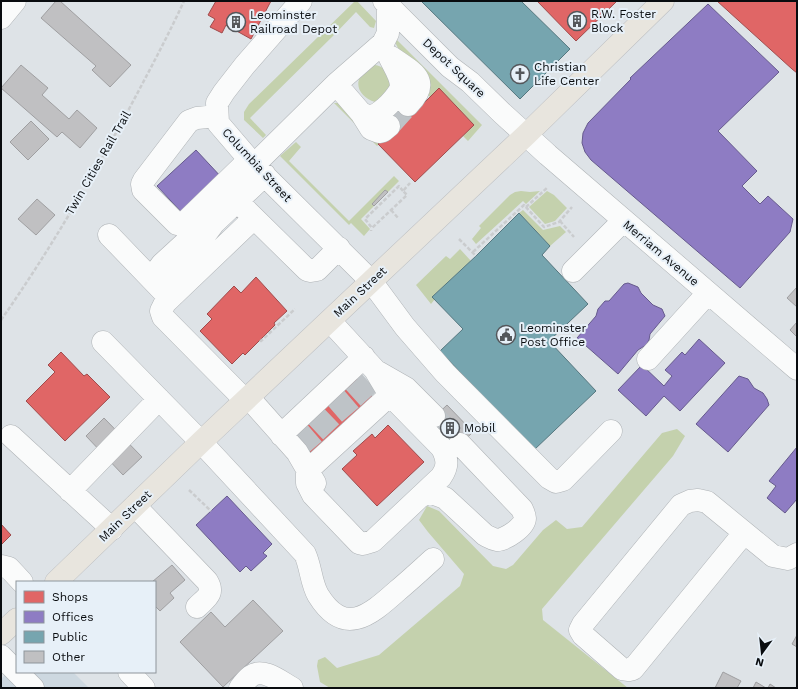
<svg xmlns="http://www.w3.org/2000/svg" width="798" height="689" font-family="'Work Sans',sans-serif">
<rect width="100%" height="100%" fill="#dee3e7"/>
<!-- built -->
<path fill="#cdd8e0" d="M 17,663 L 17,672 L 73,672 L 89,688 L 1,688 L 1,679 Z"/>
<!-- green -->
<path fill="#c4d1ad" d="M 355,1 L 357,1 L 376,21 L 374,28 L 370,27 L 356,12 L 335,34 L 250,118 L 266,135 L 263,138 L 244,120 L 244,112 L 249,104 Z
M 395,38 L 482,125 L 468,141 L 463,136 L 474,125 L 439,89 L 430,97 L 427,94 L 398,48 L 395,42 Z
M 375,65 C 389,68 388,76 393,88 L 375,102 C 359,97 351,81 367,70 C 370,68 371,66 375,65 Z
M 334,103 L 338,103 L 386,137 L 377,146 Z
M 296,142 L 301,147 L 289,161 L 349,221 L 394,176 L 399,181 L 388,192 L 385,191 L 372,204 L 374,206 L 361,219 L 370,229 L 364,236 L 351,223 L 349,225 L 280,156 Z
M 521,191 L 530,192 L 540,191 L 526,204 L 523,201 L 476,244 L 472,239 L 481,228 L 479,226 L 510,195 L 515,192 Z
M 547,191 L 554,195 L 567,208 L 555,221 L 545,224 L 529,207 Z
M 523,210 L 543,230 L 560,226 L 566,232 L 550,246 L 519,213 Z
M 460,249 L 471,261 L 433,296 L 435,299 L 431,304 L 416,285 L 446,256 L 450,259 Z
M 677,429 L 685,436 L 673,456 L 542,609 L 543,620 L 628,688 L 330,688 L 320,682 L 317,666 L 318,660 L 325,657 L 337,668 L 379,655 L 460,586 L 464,574 L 428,532 L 419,520 L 427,506 L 439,511 L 493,566 L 506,569 L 513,565 L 543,530 L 556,520 L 567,529 L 582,527 L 662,433 Z"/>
<!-- shops -->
<path fill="#e06666" stroke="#a04b4c" d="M 216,1 L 271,1 L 251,39 L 226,25 L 222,33 L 210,27 L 215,19 L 208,15 Z
M 537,1 L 617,1 L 576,41 Z
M 717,1 L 797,1 L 797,73 L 792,69 Z
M 439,88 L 474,125 L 415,182 L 378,144 L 393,130 L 380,117 L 400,97 L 415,112 Z
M 256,277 L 287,311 L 274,323 L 275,325 L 245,355 L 243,353 L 232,364 L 200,331 L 212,319 L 207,314 L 234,286 L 241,293 Z
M 61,352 L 84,376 L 87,374 L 110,397 L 65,441 L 26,401 L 55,372 L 48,365 Z
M 357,379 L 375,400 L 314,456 L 295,436 Z
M 388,425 L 424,462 L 377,506 L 342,469 L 357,455 L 353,451 L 372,434 L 375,438 Z
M 1,524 L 11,535 L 1,545 Z"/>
<!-- offices -->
<path fill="#8e7cc3" stroke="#665a8d" d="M 708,4 L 779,72 L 718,131 L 757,171 L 742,186 L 760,204 L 768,196 L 793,219 L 790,232 L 740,288 L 591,160 L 585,152 L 582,143 L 583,133 L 588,123 L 631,79 L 630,78 Z
M 196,150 L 223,179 L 184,215 L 157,186 Z
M 628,283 L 638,287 L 641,293 L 653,305 L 662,309 L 665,316 L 650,334 L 649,340 L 646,345 L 638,350 L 618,374 L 577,338 L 596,316 L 598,309 L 605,301 L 609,301 L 624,284 Z
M 699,339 L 725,363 L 680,411 L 664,396 L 646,416 L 618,390 L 642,365 L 664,386 L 672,376 L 665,370 L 682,352 L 685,355 Z
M 739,376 L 748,379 L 754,388 L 763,393 L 767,399 L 769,405 L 728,452 L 696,424 Z
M 797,447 L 797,499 L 785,513 L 767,498 L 776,486 L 769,481 Z
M 227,496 L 272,544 L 263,553 L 267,556 L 251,571 L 246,566 L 240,572 L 196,525 Z"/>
<!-- public -->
<path fill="#76a5af" stroke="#55777f" d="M 421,1 L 521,1 L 570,49 L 520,99 Z
M 519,213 L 550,246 L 542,255 L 588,304 L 549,341 L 596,391 L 534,450 L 440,351 L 463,329 L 432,297 L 476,256 Z"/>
<!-- building -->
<path fill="#c0c0c2" stroke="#9f9fa1" d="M 56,1 L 60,1 L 131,65 L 110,87 L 92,70 L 96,66 L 41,18 Z
M 21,65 L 48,88 L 42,95 L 69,119 L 77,110 L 97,128 L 80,148 L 62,132 L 57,137 L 1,88 Z
M 31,121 L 49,139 L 28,160 L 10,142 Z
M 385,190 L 388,192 L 374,206 L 372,204 Z
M 37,199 L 55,215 L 36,235 L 18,219 Z
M 797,287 L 797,307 L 787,298 Z
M 797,322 L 797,337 L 790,330 Z
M 447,405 L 473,432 L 453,451 L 427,424 Z
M 104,418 L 142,457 L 123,475 L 86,436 Z
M 172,565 L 185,580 L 170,593 L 174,598 L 160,611 L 155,606 L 155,582 L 152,582 Z
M 253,600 L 283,631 L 223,687 L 180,642 L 211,612 L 225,627 Z
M 797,635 L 797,647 L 792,644 Z
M 723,672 L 741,681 L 737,688 L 715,688 Z
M 756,682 L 766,688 L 753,688 Z
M 770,684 L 776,688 L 768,688 Z"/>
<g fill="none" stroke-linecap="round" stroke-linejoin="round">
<!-- minor-tunnel -->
<path stroke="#bec3c7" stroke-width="22" stroke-dasharray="22 11" stroke-linecap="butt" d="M 389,126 L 408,105
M 354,382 L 373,403
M 336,398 L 354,419
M 316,416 L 335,436
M 434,416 L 460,444
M 299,432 L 317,453"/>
<defs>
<path id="minor" d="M 301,1 L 245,65 L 224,92 L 217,103 L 218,123 L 254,165 L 371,281 L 405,327 L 445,373 L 549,478 L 556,482 L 563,480 L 611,431
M 384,1 L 450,67 L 470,82 L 503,114 L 548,155 L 797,369
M 1,18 L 15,1
M 391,57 C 412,72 433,80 408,105
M 336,84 L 361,113 L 371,129 L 379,132 L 383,131 L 389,126
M 361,113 C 364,114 367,116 370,116 C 380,116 400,95 401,86 C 401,76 393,65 389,56
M 217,116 L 197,118 L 189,121 L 144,180 L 142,184 L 143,190 L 177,224 L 182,225 L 249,160
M 254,165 L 336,84 L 383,43 L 388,33 L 388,5
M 243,207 L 307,270 L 311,271 L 317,270 L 339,248
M 214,223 L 186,242 L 162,264 L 156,272 L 154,281 L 165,279 L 186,259 L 193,251 L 214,223 L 265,175
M 109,235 L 162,290
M 573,271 L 623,221
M 330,321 L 375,370 L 390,395 L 442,448 C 448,460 448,467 441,477 L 373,541 L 363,544 L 359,543 L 313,495 L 307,483 L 307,471 L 390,395
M 103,342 L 201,442 L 305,554 C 311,567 311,583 318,595 C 344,637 369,616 397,591 C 409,581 421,570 433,559
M 648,359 L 708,293
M 378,372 L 406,388 L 434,416
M 248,397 L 297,452 L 315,483
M 245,400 L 163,317 L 161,311 L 165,303 L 254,218
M 281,435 L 364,357
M 11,436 L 112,529
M 70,491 L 159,399
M 420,497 L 429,492 L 445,498 L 485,535 C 489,537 492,539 497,540 C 505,540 525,527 525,518 C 525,515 523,512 522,509 L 460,444
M 135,506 L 207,581 C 215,594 206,598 197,607
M 744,533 L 633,669 L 629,670 L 622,669 L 583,635 L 580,630 L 583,624 L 681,505 L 690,501 L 698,500 L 707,502 L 773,556 L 788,559 L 797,554
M 1,566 L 9,568 L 22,582
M 1,656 L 17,672
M 17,672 L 33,688
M 129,672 L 144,688
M 240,688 C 243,684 247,679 251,676 C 263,667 281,682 292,688"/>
<path id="major" d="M 56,582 L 201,442 L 526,135 L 663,1
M 1,634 L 17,619"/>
</defs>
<!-- minor casing -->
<use href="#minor" stroke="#afb3b6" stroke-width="23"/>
<!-- major casing -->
<use href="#major" stroke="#bdbfc2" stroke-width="23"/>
<!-- path -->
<path stroke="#caccce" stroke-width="2.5" stroke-dasharray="4 2" stroke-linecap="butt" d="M 403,191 L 399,186 L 365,219 L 372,228 L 407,195 L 403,191 L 410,183
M 526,207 L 548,187
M 391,210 L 399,219
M 560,221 L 574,237
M 371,231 L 371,230
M 459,239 L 476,256
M 473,252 L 524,205 L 544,227 L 559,222 L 572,207
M 1,320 C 48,253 90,181 129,109 C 148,73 167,38 184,1
M 260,340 L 261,341 L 295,309
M 189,490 L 211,511"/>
<!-- minor -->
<use href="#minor" stroke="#fafbfb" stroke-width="22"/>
<!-- major -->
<use href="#major" stroke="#e8e5de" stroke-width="22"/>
</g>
<!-- icons -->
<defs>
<symbol id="building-ring" viewBox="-11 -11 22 22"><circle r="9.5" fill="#e7f0f8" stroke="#54575b" stroke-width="1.5"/><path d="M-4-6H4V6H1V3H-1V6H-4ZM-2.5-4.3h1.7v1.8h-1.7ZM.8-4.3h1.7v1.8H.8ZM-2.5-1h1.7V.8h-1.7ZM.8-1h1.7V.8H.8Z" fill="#54575b"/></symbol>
<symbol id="church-ring" viewBox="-11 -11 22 22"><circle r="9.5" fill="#e7f0f8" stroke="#54575b" stroke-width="1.5"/><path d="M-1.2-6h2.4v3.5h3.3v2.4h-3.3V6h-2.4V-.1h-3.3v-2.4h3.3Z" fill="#54575b"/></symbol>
<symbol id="civic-ring" viewBox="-11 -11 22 22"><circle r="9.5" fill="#e7f0f8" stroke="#54575b" stroke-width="1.5"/><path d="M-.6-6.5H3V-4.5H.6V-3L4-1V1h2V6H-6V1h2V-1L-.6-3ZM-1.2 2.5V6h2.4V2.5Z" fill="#54575b"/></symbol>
</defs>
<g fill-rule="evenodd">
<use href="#building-ring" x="566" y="10" width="22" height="22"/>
<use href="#building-ring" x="225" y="11" width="22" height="22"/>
<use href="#church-ring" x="509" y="63" width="22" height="22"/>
<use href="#civic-ring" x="495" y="324" width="22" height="22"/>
<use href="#building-ring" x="439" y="417" width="22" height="22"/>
</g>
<g text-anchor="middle" stroke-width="4" stroke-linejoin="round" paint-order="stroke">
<!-- poi labels -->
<g font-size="12" fill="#090c0f" stroke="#e7f0f8" text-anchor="start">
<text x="591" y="18">R.W. Foster<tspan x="591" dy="14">Block</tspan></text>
<text x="250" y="19">Leominster<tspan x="250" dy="14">Railroad Depot</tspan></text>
<text x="534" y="71">Christian<tspan x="534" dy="14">Life Center</tspan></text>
<text x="520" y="332">Leominster<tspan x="520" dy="14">Post Office</tspan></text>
<text x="464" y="432">Mobil</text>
</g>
<!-- street labels -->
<g font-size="12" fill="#090c0f" stroke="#e7f0f8">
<text transform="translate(454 68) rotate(43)" y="4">Depot Square</text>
<text transform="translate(98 163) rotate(-60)" y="4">Twin Cities Rail Trail</text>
<text transform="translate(257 165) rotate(47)" y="4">Columbia Street</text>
<text transform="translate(661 253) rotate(40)" y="4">Merriam Avenue</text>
<text transform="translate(360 292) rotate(-43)" y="4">Main Street</text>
<text transform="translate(125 516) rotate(-44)" y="4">Main Street</text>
</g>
</g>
<!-- border -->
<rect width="798" height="689" fill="none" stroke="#090c0f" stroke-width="4"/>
<!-- legend -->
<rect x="16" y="581" width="140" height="92" fill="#e7f0f8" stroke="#8e959b"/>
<rect x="24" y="591" width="20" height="12" fill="#e06666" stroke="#8e959b"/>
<text x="52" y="601" font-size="12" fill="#090c0f">Shops</text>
<rect x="24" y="611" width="20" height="12" fill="#8e7cc3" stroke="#8e959b"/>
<text x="52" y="621" font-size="12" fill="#090c0f">Offices</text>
<rect x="24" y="631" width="20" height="12" fill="#76a5af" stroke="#8e959b"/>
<text x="52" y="641" font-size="12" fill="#090c0f">Public</text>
<rect x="24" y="651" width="20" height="12" fill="#c0c0c2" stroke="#8e959b"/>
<text x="52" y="661" font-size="12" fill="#090c0f">Other</text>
<!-- north arrow -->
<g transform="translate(762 653) rotate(195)" stroke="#e7f0f8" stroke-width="3" paint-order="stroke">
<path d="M0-3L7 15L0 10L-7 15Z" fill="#090c0f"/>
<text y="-6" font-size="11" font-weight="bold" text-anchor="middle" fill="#090c0f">N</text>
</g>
</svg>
